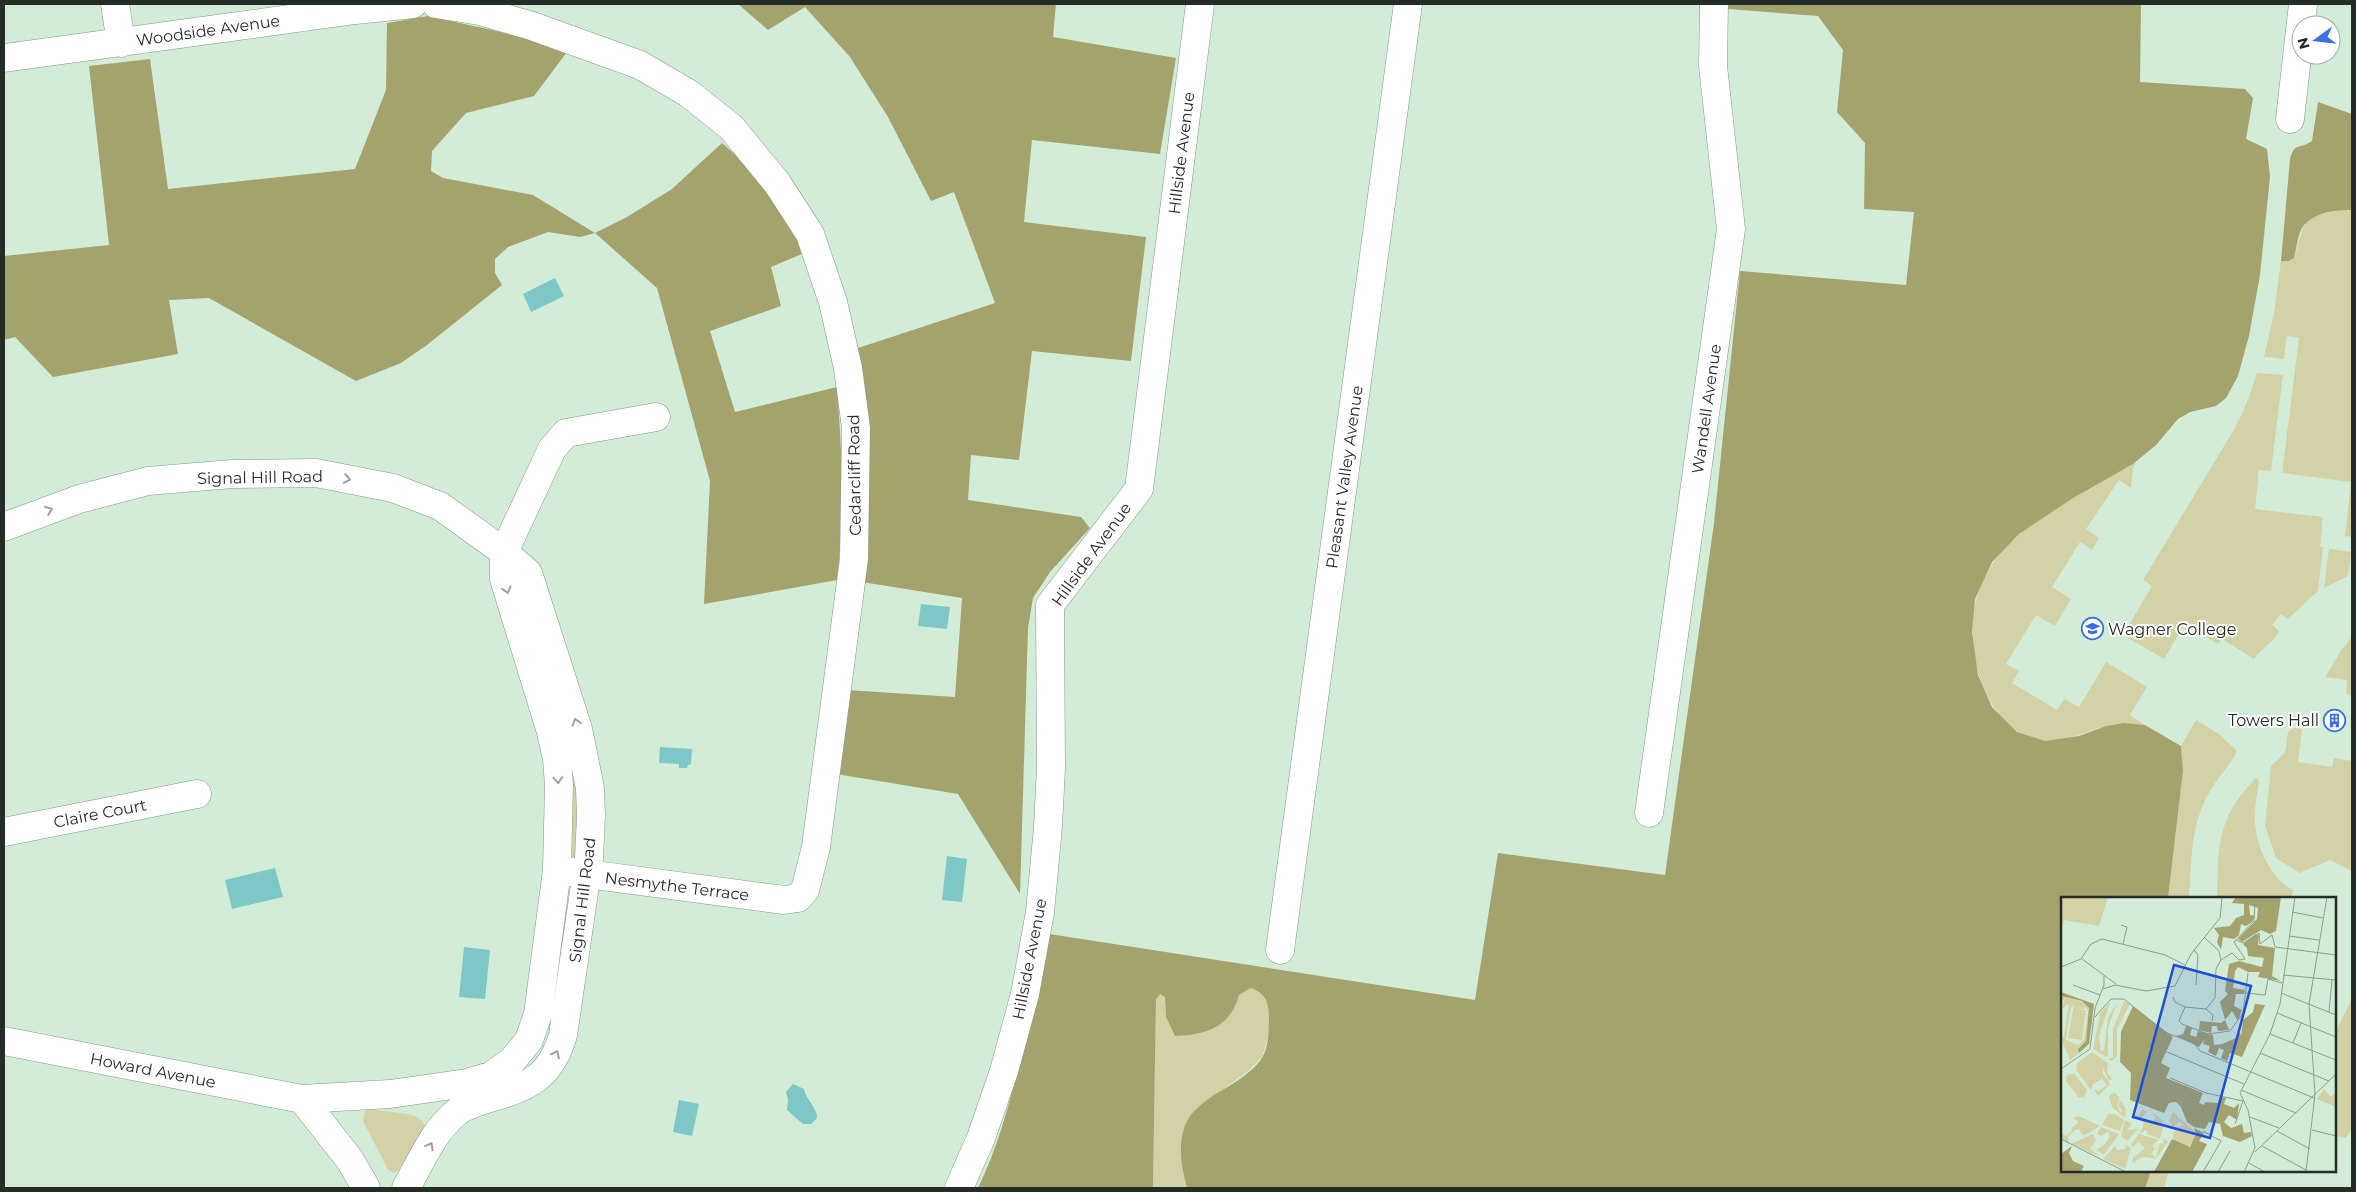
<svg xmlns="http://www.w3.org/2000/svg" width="2356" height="1192" font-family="Montserrat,sans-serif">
<rect width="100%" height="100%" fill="#d2ecd8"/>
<!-- green -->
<path fill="#d3d2a6" d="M 2339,210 L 2352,210 L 2352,537 L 2345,536 L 2351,482 L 2282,473 L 2299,338 L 2287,336 L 2284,359 L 2264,357 L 2274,313 L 2281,261 L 2289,261 L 2294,258 C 2306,223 2298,219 2339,210 Z
M 2257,373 L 2283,375 L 2271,471 L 2259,470 L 2255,509 L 2323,517 L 2320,547 L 2323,547 L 2318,591 L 2288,619 L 2281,614 L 2272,625 L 2279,631 C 2274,642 2262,648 2254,659 L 2222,639 L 2218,644 L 2185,624 L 2164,659 L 2123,635 L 2152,586 L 2143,580 L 2235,428 L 2248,400 Z
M 2136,462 L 2133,468 L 2131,488 L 2119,480 L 2086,529 L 2099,538 L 2092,550 L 2080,542 L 2052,587 L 2071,599 L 2055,626 L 2036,615 L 2006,664 L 2019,671 L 2012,683 L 2057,710 L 2064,699 L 2079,707 L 2106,662 L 2147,687 L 2130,715 L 2145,725 C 2132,724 2120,723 2107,726 C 2087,730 2067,742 2045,741 C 2017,740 1995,714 1985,690 C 1975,669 1971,643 1973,620 C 1979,546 2045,514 2103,480 C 2114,474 2126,469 2136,462 Z
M 2329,549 L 2351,552 L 2348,576 L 2324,588 Z
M 2352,637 L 2352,695 L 2346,694 L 2347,680 L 2325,677 L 2342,649 Z
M 2196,720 L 2219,734 L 2237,751 C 2229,767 2217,778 2209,793 C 2190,825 2192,862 2189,898 L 2168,898 L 2183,771 L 2181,746 Z
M 2294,728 L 2302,729 L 2298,762 L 2332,767 L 2334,758 L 2352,761 L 2352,871 L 2330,860 L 2300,873 L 2276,858 L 2265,826 L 2271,766 L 2285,753 L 2288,732 Z
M 577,773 L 582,857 L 574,863 L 568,853 L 571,778 Z
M 2256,778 L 2259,781 C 2257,794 2254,808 2255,821 C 2256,847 2271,879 2294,891 L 2290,898 L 2217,898 C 2219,845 2216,819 2256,778 Z
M 1251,988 L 1261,991 L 1269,1004 L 1269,1034 L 1262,1057 L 1247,1072 L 1226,1087 L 1182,1163 L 1187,1188 L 1153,1188 L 1156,999 L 1160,993 L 1165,997 L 1166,1017 L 1175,1036 C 1206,1035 1231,1027 1239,995 Z
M 2352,999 L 2352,1128 L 2346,1138 L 2335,1136 L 2335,1032 Z
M 372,1109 C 396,1115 444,1108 416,1147 C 410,1155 404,1168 394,1173 L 388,1170 L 363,1121 L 365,1111 Z
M 2151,1171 L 2169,1171 L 2164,1188 L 2145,1188 Z"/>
<!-- forest -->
<path fill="#a4a36d" d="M 738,4 L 1056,4 L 1053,37 L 1176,58 L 1160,154 L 1032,140 L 1024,222 L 1146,237 L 1131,361 L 1032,351 L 1019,460 L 971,455 L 968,500 L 1081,517 L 1090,528 L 1050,572 L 1033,598 L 1028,628 L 1020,894 L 958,794 L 836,774 L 847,690 L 955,697 L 962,598 L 862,582 L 867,434 L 858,348 L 995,303 L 954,192 L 931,201 L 888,117 L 850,57 L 805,7 L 768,30 Z
M 1728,4 L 2141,4 L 2140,82 L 2245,89 L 2253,98 L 2246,139 L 2267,149 L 2270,177 L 2260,275 L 2249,336 L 2238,376 L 2226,398 L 2216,406 L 2190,412 L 2178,419 L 2156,445 L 2133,464 L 2073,498 L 2019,534 L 1992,562 L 1975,599 L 1972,632 L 1978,675 L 1992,707 L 2017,732 L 2045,741 L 2079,736 L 2106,726 L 2124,723 L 2145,725 L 2181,746 L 2183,771 L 2168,898 L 2062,898 L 2062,1171 L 2151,1171 L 2145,1188 L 1187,1188 C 1181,1166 1177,1142 1187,1121 C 1191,1112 1203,1103 1211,1097 C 1227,1087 1252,1074 1262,1058 C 1269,1046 1269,1029 1269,1017 C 1269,1002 1265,993 1251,988 L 1239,995 C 1231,1027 1206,1035 1175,1036 L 1166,1017 L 1165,997 L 1160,994 L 1156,999 L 1153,1188 L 978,1188 C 1015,1112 1028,1016 1043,933 L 1475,1000 L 1498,853 L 1665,875 L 1714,523 L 1740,271 L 1906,285 L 1914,212 L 1864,209 L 1865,143 L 1837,112 L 1843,50 L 1818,16 L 1728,9 Z
M 428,16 L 524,37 L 567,52 L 534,96 L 466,113 L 432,151 L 431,171 L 443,178 L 533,195 L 595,233 L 627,217 L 672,189 L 722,143 L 750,168 L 785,212 L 804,253 L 771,267 L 781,306 L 710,331 L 735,412 L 837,387 C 842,454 845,513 837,580 L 704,604 L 710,481 L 657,288 L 595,233 L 580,237 L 548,232 L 508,247 L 495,259 L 495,273 L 502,285 L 427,345 L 401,363 L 356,381 L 209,298 L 169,300 L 178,354 L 53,377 L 15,337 L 4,340 L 4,256 L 109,245 L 89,66 L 150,59 L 168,189 L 355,169 L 386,90 L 387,23 Z
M 2318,102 L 2352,114 L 2352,210 C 2333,210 2306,213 2299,235 C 2297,242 2296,250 2294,258 L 2289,261 L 2281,261 L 2290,159 C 2295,141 2300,150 2312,141 Z"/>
<!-- water -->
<path fill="#7ec7c7" d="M 555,278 L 564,296 L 531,312 L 523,294 Z
M 921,604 L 950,607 L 947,629 L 918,626 Z
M 660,747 L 692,749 L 691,764 L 688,765 L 687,768 L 679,768 L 679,764 L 659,763 Z
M 947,856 L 967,859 L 962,902 L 942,900 Z
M 275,868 L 283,897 L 232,909 L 225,880 Z
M 464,947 L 490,950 L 485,999 L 459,997 Z
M 793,1084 L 804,1089 C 806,1100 817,1107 817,1118 L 811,1124 L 803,1124 L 787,1110 L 788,1100 L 786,1092 Z
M 679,1100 L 699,1104 L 692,1136 L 673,1132 Z"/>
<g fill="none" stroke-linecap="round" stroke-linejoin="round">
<defs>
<path id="minor" d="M 115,4 L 121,43
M 436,4 L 480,11 L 532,26 L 640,65 L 688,93 L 731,127 L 777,183 L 810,234 L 833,302 L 848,368 L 856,428 L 854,559 L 816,847 L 805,890 L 798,898 L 784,900 L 557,870
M 4,58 L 355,10 L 413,4
M 2290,119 L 2303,4
M 4,527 L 79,499 L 148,481 L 232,474 L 316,473 L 393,488 L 440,506 L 504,552 L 504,579 L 551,732 L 557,759 L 559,785 L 557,870 L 538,1014 L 529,1040 L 512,1061 L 491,1076 L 467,1083 L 390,1094 L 302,1099
M 1649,813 L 1731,229 L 1713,66 L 1714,4
M 4,832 L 197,794
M 1280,950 L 1408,4
M 4,1041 L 302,1099 L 350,1160 L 366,1188
M 406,1188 C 421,1162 433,1131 457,1112 C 467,1104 481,1101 493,1097 C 531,1087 552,1074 563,1035 L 589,858 L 591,816 L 590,788 L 578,729 L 528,573 L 504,552 L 552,449 L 566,433 L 656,417
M 959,1188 L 981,1138 L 1004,1071 L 1025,994 L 1040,912 L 1048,827 L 1051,768 L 1050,605 L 1139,489 L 1200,4"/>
</defs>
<!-- minor casing -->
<use href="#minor" stroke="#829a87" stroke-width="29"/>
<!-- minor -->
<use href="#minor" stroke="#fff" stroke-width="28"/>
</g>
<!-- one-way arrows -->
<defs><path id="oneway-chevron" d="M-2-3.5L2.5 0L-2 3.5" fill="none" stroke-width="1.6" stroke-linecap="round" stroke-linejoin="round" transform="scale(1.25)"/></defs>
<g stroke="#9ca09d">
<use href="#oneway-chevron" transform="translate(347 479) rotate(11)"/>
<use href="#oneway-chevron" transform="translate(49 510) rotate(-21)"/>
<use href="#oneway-chevron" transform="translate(507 590) rotate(73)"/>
<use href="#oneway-chevron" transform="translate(576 722) rotate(-108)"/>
<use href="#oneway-chevron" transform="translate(558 780) rotate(86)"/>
<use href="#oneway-chevron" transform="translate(556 1054) rotate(-64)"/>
<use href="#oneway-chevron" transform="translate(430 1146) rotate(-61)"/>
</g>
<!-- icons -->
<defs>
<symbol id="university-ring" viewBox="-11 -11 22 22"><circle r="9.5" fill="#fff" stroke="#3a6fde" stroke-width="1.5"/><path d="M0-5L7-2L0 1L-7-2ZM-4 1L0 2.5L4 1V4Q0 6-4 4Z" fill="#3a6fde"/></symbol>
<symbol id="building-ring" viewBox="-11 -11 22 22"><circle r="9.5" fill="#fff" stroke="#3a6fde" stroke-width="1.5"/><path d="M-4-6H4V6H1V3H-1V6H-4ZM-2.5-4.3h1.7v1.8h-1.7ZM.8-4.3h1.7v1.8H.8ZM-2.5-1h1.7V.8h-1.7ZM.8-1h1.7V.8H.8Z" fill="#3a6fde"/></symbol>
</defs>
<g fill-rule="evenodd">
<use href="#university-ring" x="2080" y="616" width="25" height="25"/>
<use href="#building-ring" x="2322" y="708" width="25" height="25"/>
</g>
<g text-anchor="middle" stroke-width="4" stroke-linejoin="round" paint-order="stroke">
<!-- street labels -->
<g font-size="16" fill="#232c25" stroke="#fff">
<text transform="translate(208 30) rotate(-8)" y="6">Woodside Avenue</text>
<text transform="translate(1181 153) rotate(-83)" y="6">Hillside Avenue</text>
<text transform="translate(1706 409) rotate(-82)" y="6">Wandell Avenue</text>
<text transform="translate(854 475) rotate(-91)" y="6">Cedarcliff Road</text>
<text transform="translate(260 477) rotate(-1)" y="6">Signal Hill Road</text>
<text transform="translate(1344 477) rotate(-82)" y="6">Pleasant Valley Avenue</text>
<text transform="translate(1091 554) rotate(-54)" y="6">Hillside Avenue</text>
<text transform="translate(100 813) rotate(-11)" y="6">Claire Court</text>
<text transform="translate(677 886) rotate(7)" y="6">Nesmythe Terrace</text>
<text transform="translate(582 900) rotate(-83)" y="6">Signal Hill Road</text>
<text transform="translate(1029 959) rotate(-79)" y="6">Hillside Avenue</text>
<text transform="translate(153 1070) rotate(11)" y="6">Howard Avenue</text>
</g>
<!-- poi labels -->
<g font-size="16" fill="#232c25" stroke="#fff" text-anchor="start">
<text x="2108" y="635">Wagner College</text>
<text x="2319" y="726" text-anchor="end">Towers Hall</text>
</g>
</g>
<!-- overview -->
<g transform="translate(2061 897)">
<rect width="275" height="275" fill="#d2ecd8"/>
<path d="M 0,0 L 47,0 L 38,29 L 3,23 L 0,35 ZM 0,99 L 22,105 L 29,113 L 25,144 L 17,151 L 18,156 L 27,149 L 9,163 L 0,142 L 3,139 L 8,107 L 1,112 L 4,100 L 0,108 ZM 13,107 L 7,141 L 21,143 L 25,113 L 16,112 L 23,112 L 24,109 L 27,115 L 23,143 L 17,148 L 5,143 L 9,113 ZM 63,104 L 69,107 L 56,132 L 56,159 L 51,164 L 47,162 L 52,161 L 52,132 ZM 49,105 L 38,140 L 40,154 L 43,153 L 47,121 L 56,106 L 47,131 L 47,158 L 45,160 L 32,152 L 39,117 ZM 31,155 L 47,166 L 46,175 L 51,182 L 48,184 L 42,171 L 42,177 L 49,187 L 37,199 L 33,192 L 37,194 L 46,188 L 41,182 L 32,187 L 30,193 L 15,173 L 16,166 ZM 13,176 L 26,193 L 23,201 L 17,200 L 5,184 L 6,178 ZM 263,192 L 270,200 L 275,195 L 275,210 L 256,202 ZM 53,195 L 59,201 L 56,208 L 59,215 L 62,214 L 57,209 L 59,203 L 65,212 L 64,221 L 51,210 L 48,199 ZM 82,212 L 86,215 L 81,220 L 89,227 L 95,221 L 90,215 L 103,224 L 98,229 L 102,230 L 99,242 L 86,237 L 85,233 L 79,236 L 83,226 L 76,220 ZM 112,215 L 127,228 L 126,229 L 118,225 L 112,230 L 108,223 ZM 47,217 L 54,217 L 63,223 L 59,234 L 41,228 ZM 18,219 L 39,229 L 22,239 L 18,232 L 14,233 L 7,239 L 8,246 L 0,241 L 0,235 L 4,239 L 11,234 L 10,232 L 18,225 L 12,221 ZM 64,223 L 71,227 L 66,233 L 77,232 L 66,244 L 60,238 ZM112 239a11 11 0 1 1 22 0a11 11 0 1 1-22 0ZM 40,230 L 58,237 L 43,258 L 35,253 L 43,248 L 49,239 L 47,235 L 40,239 L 36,237 ZM 32,237 L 35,244 L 29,252 L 40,260 L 10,247 ZM 78,237 L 98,243 L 91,249 L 94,251 L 90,257 L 95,260 L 99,246 L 102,247 L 103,241 L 107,245 L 96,260 L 92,261 L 81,260 L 72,266 L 72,261 L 84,251 L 77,245 L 72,250 L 70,248 ZM 65,248 L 70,251 L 64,272 L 42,262 L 54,249 L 56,253 L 64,252 Z" fill="#d3d2a6" fill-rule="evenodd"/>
<path d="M 220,0 L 215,34 L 209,37 L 200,33 L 181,45 L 177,42 L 196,22 L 197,11 L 188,8 L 189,18 L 194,19 L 191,25 L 185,29 L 180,27 L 178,38 L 173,42 L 162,40 L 160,53 L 156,45 L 158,38 L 153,31 L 169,29 L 175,21 L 183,18 L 183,7 L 171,6 L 174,1 ZM 195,37 L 198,38 L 197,48 L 214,51 L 211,79 L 220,84 L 197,80 L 199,75 L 187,75 L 177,70 L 174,74 L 172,91 L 184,93 L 183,97 L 175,97 L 173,109 L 181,113 L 177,124 L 171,114 L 164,123 L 168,133 L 157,134 L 156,129 L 151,129 L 150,136 L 138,133 L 139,124 L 160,126 L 164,123 L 159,105 L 167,97 L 164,94 L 168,67 L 178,64 L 201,70 L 203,61 L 187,59 L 186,51 L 182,47 ZM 0,95 L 33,107 L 28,147 L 18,156 L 17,152 L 25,144 L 28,111 L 21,104 L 0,99 ZM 194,107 L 204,108 L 181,160 L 169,156 L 166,164 L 160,161 L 163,153 L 158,151 L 155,159 L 147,155 L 149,149 L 142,147 L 143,143 L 138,150 L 115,139 L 122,137 L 125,129 L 131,131 L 129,138 L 135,140 L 137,134 L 152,138 L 153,148 L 161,147 L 175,141 L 179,135 L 180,139 L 182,123 L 192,115 ZM 72,109 L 112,140 L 100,166 L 109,171 L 105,181 L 142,196 L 138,206 L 143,208 L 144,205 L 157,206 L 159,200 L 165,201 L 163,207 L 173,211 L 178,206 L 176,223 L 168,218 L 163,225 L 170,231 L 181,227 L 183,236 L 190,235 L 191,239 L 179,245 L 162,239 L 159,227 L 148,225 L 144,232 L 133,230 L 126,225 L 120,210 L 115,205 L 108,206 L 103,216 L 69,203 L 70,176 L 59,165 L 60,135 ZM 133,231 L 143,236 L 138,244 L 146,247 L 131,275 L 93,275 L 111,242 L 129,250 L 135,237 ZM 11,249 L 8,256 L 12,264 L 23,269 L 20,275 L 1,275 L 0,257 Z" fill="#a4a36d"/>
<path fill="none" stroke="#8c9f90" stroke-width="1" d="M 231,15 L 262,21M 60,28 L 66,30 L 62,47M 228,39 L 258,43M 143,40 L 158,54 L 160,63M 175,43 L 182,46 L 198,36 L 199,47 L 211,38 L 214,50 L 275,58M 133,53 L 137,58 L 135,88M 21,62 L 55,87M 160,63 L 171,56 L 178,63 L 184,62 L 173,45 L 193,24 L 194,7M 0,70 L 20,62 L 30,47 L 41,42 L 104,58 L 124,68M 222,78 L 275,83M 12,88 L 39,98M 42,92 L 54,88 L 85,94 L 114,89 L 130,57 L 159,21 L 161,0M 185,96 L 204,98 L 207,82 L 221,86M 220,96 L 275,118M 112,100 L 114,105 L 124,110 L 145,112 L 154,101 L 155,72 L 160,63M 124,110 L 118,124 L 121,127 L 147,137 L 169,134 L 182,116 L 187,76M 145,112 L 152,118 L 151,124M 268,115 L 271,83M 216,116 L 275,140M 34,120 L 50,102 L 63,102 L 103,135 L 133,146 L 139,154 L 253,201M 209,137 L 275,163M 232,146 L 240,126M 106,155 L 183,187M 199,156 L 268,184M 0,172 L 29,152 L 34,111 L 43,88 L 43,79M 109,181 L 145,196 L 182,204 L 174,227M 180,193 L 235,216M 189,220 L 218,231M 251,233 L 275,239M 216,234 L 249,252M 0,242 L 65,275M 201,249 L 245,273M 194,255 L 275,177M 188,266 L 204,275M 142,275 L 160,244 L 142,234M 157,275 L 169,254M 183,275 L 194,251 L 187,213 L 179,196 L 209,137 L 219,107 L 234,0M 245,275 L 254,197 L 248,107 L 266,0"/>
<path fill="#1d4ed8" fill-opacity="0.15" stroke="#1d4ed8" stroke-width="2.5" d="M 113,68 L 190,89 L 149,241 L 72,220 Z"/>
<rect width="275" height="275" fill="none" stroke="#232c25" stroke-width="2.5"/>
</g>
<!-- border -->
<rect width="2356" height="1192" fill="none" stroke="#232c25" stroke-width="10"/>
<!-- north arrow -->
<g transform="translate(2316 40) rotate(255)"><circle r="24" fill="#ffffff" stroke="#a7aba8"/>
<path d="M0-4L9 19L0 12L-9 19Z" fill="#3a6fde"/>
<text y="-8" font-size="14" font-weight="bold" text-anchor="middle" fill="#232c25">N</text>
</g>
</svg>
